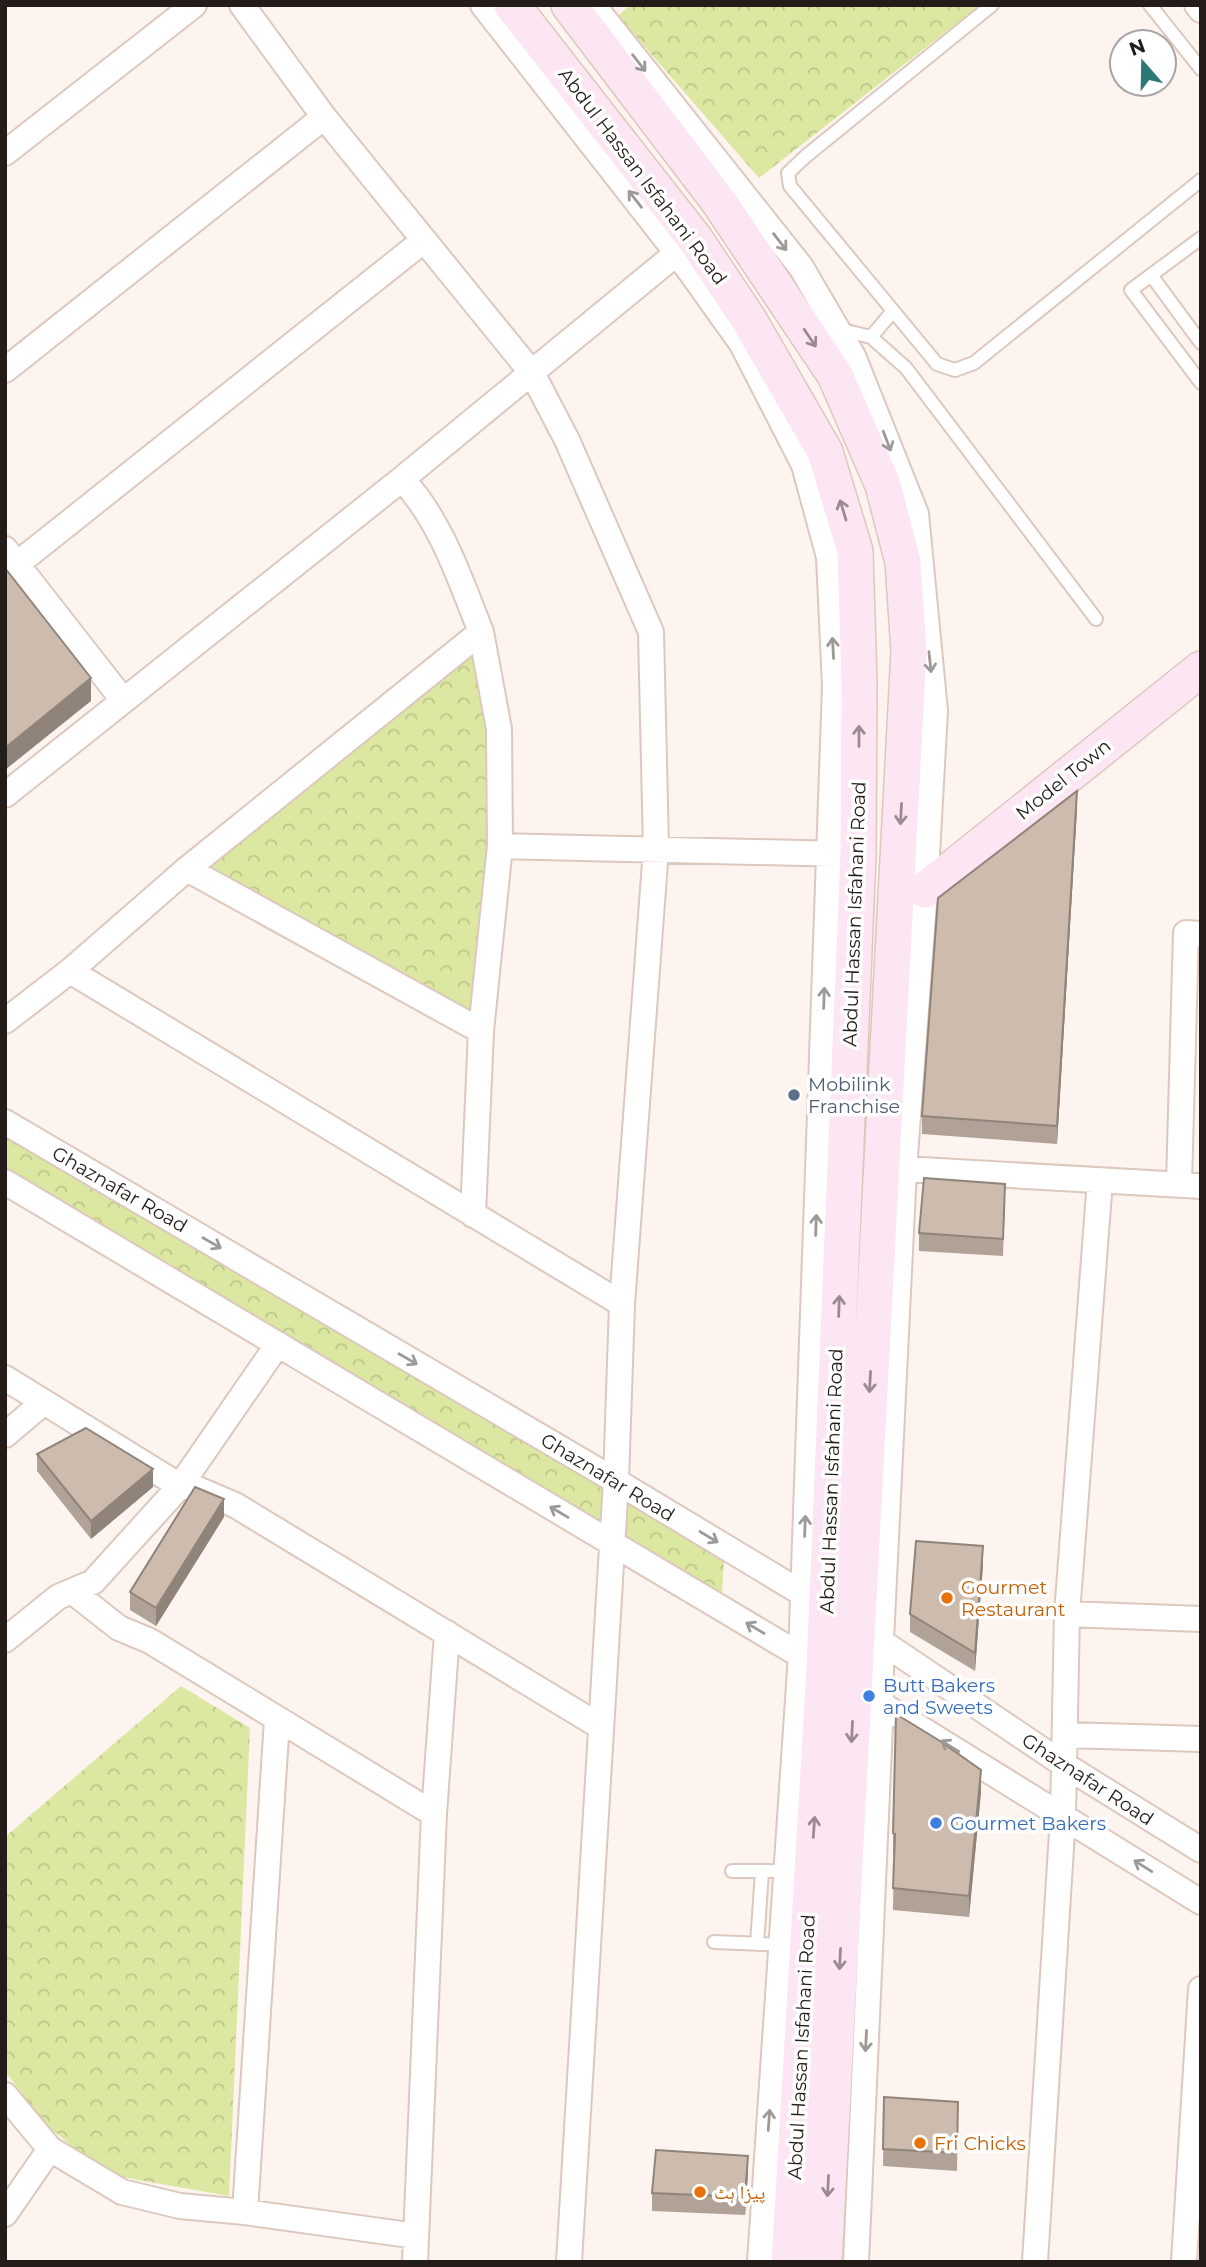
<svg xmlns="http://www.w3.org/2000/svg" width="1206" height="2267" font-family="Montserrat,'Noto Naskh Arabic',sans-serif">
<defs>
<pattern id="park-crowns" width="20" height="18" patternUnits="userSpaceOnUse" patternTransform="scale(1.75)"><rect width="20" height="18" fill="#dce7a1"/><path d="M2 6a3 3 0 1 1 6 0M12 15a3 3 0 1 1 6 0" fill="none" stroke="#bcc68a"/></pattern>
</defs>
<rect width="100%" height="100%" fill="#fdf4f0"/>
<!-- park -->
<path fill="url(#park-crowns)" d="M 630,5 L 980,5 L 759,178 L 618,16 Z
M 481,632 L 499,729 L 481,1031 L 187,869 Z
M 5,1126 L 725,1547 L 721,1608 L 5,1182 Z
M 181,1686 L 250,1728 L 229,2196 L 121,2177 L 79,2152 L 44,2123 L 5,2071 L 5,1837 Z"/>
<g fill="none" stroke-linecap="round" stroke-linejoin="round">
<defs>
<path id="lane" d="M 992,5 L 806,156 L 788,173 L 790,186 L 937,364 L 955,370 L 974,363 L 1201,180
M 1150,5 L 1201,69
M 1201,238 L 1131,290 L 1201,383
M 1151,275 L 1201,343
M 838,329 L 871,337 L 906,368 L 1096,619
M 871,337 L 893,311
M 732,1871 L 791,1871
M 714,1942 L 785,1945
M 757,1944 L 762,1872"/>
<path id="street" d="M 242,5 L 324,117 L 532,373 L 567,440 L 651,632 L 656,849 L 622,1304 L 616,1481 L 569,2262
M 483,5 L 677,253 L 742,344 L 804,465 L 829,557 L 835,686 L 801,1655 L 760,2262
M 1197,5 L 1201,10
M 597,10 L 801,267 L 853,356 L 916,514 L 935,711 L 925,890 L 904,1169 L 881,1640 L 881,1703 L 856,2262
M 5,153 L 194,5
M 5,370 L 324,117
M 402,479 C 441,521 460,579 481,632
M 5,549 L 123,700
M 17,564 L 423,241
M 5,795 L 402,479 L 688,244
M 500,846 L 843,854
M 187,869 L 481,1031
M 70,971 L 622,1304
M 5,1021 L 70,971 L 187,869 L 481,632 L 499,729 L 500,846 L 481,1031 L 473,1215
M 5,1122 L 616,1481 L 815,1601
M 887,1168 L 1201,1186
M 5,1182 L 810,1661
M 1179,1184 L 1186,933 L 1201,934
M 5,1378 L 180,1486 L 195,1488 L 235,1505 L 601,1727
M 5,1435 L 44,1402
M 73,1592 L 119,1628 L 150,1641 L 434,1814
M 1067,1614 L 1201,1619
M 870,1634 L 1066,1766 L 1201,1850
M 5,1640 L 58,1597 L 93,1582 L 180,1486 L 278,1344
M 868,1696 L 1201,1902
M 1067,1735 L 1201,1739
M 5,2095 L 50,2149 L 122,2192 L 180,2206 L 245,2212 L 416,2236
M 245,2212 L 277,1720
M 5,2214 L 50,2149
M 415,2262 L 434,1814 L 447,1633
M 1035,2262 L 1063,1816 L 1067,1614 L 1100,1180
M 1184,2262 L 1201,1989"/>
<path id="secondary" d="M 512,5 L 695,239 L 749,320 L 825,452 L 855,551 L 859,683 L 858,854 L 824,1669 L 789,2262
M 569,5 L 719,202 L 835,375 L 883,485 L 903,562 L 909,651 L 824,2262
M 925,890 L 1201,669"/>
</defs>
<!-- lane casing -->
<use href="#lane" stroke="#dcc8bd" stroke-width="16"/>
<!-- street casing -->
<use href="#street" stroke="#dcc8bd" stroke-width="28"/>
<!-- secondary casing -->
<use href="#secondary" stroke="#dcc8bd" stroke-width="38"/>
<!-- lane -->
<use href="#lane" stroke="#fff" stroke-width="12"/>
<!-- street -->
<use href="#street" stroke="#fff" stroke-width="24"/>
<!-- secondary -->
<use href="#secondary" stroke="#fde6f3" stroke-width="35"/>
</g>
<!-- wall -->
<path fill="#b0a296" d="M 1077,808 L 1057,1144 L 922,1134 L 922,1116 Z
M 1005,1201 L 1003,1256 L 919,1251 L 919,1233 Z
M 37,1454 L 153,1487 L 91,1539 L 37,1471 Z
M 224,1517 L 156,1626 L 130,1610 L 130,1592 Z
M 983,1564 L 975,1671 L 910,1632 L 910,1614 Z
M 981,1792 L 969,1917 L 893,1910 L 894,1855 L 893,1855 L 893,1833 Z
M 884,2097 L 958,2102 L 957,2171 L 883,2166 Z
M 748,2173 L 745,2215 L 652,2211 L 652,2193 Z"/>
<!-- shaded-wall -->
<path fill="#90847a" d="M 91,678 L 91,701 L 5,770 L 5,748 Z
M 1077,791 L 1077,808 L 1057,1144 L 1057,1126 Z
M 153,1469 L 153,1487 L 91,1539 L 91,1521 Z
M 224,1499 L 224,1517 L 156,1626 L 156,1608 Z
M 983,1546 L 983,1564 L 975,1671 L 975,1653 Z
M 981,1770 L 981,1792 L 969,1917 L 969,1896 Z
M 748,2156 L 748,2173 L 745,2215 L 745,2197 Z"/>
<!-- building -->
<path fill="#cdbcae" stroke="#90847a" stroke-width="2" d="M 5,568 L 91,678 L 5,748 Z
M 1077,791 L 1057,1126 L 922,1116 L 938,898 Z
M 924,1178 L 1005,1184 L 1003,1239 L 919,1233 Z
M 86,1428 L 153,1469 L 91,1521 L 37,1454 Z
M 195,1487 L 224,1499 L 156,1608 L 130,1592 Z
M 916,1541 L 983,1546 L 975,1653 L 910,1614 Z
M 896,1714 L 940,1741 L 981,1770 L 969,1896 L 893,1888 L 895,1834 L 893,1833 Z
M 884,2097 L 958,2102 L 957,2153 L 883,2149 Z
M 656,2150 L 748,2156 L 745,2197 L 652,2193 Z"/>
<!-- one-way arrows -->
<defs><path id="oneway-shaft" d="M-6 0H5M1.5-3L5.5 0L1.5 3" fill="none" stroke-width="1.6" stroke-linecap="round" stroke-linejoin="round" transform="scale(1.75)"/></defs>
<g stroke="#9c9997">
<use href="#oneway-shaft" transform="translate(639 63) rotate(52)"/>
<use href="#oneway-shaft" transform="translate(635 199) rotate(-128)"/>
<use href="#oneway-shaft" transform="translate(780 242) rotate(52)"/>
<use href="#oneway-shaft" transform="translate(887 441) rotate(69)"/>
<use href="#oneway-shaft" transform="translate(833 648) rotate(-93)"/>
<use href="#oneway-shaft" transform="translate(930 662) rotate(84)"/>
<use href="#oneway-shaft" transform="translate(824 998) rotate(-88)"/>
<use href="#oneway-shaft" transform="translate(816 1225) rotate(-88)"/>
<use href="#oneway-shaft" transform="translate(212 1243) rotate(30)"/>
<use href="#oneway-shaft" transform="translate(408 1359) rotate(30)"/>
<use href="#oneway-shaft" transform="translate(559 1512) rotate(-149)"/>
<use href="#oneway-shaft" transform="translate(805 1526) rotate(-88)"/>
<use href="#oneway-shaft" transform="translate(709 1537) rotate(31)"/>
<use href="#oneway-shaft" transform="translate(755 1628) rotate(-149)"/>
<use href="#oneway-shaft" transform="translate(950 1746) rotate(-148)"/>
<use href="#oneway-shaft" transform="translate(1143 1866) rotate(-148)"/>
<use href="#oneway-shaft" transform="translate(866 2041) rotate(93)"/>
<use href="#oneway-shaft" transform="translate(769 2120) rotate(-86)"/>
</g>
<g stroke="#9b8b90">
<use href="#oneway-shaft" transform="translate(810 338) rotate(56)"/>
<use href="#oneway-shaft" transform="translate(843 510) rotate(-107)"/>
<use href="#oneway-shaft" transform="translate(859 736) rotate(-90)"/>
<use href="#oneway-shaft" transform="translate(901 814) rotate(93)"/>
<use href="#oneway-shaft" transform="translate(839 1306) rotate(-88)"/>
<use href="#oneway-shaft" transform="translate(870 1382) rotate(93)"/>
<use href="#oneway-shaft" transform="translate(852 1732) rotate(93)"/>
<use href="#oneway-shaft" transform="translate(814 1827) rotate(-86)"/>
<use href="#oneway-shaft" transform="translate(840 1959) rotate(93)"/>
<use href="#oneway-shaft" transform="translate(828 2186) rotate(93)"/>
</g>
<!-- markers -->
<circle fill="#5c6f8a" stroke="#fff" stroke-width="2.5" cx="794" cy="1095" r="7"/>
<g fill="#e8710a" stroke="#fff" stroke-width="2.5">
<circle cx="947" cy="1598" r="7"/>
<circle cx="920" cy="2143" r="7"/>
<circle cx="700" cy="2192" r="7"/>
</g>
<g fill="#3f7fe0" stroke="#fff" stroke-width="2.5">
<circle cx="869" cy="1696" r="7"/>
<circle cx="936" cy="1823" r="7"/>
</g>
<g text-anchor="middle" stroke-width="7" stroke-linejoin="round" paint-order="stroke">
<!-- street labels -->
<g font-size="19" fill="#231c18" stroke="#fff">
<text transform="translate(643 176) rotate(53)" y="7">Abdul Hassan Isfahani Road</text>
<text transform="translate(1063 779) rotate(-39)" y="7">Model Town</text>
<text transform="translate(854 914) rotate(-88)" y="7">Abdul Hassan Isfahani Road</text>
<text transform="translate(120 1189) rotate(30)" y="7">Ghaznafar Road</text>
<text transform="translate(608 1477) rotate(31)" y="7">Ghaznafar Road</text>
<text transform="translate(831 1481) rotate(-88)" y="7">Abdul Hassan Isfahani Road</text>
<text transform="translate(1088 1779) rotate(33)" y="7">Ghaznafar Road</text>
<text transform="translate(801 2047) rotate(-87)" y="7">Abdul Hassan Isfahani Road</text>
</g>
<!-- service labels -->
<g font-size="19" fill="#4e5e75" stroke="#fff" text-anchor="start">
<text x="808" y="1091">Mobilink<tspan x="808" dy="22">Franchise</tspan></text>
</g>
<!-- food labels -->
<g font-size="19" fill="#c56008" stroke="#fff" text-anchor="start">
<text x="961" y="1594">Gourmet<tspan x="961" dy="22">Restaurant</tspan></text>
<text x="934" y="2150">Fri Chicks</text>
<text x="714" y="2199">پیزا ہٹ</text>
</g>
<!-- shop labels -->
<g font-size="19" fill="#366cbe" stroke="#fff" text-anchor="start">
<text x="883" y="1692">Butt Bakers<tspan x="883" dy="22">and Sweets</tspan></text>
<text x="950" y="1830">Gourmet Bakers</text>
</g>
</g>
<!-- border -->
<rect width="1206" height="2267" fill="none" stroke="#231c18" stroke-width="14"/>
<!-- north arrow -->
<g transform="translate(1143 63) rotate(340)"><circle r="33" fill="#ffffff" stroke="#a7a4a3" stroke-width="2"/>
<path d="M0-5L12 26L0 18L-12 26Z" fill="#2d7777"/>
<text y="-10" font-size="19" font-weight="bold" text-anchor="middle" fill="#231c18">N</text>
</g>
</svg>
